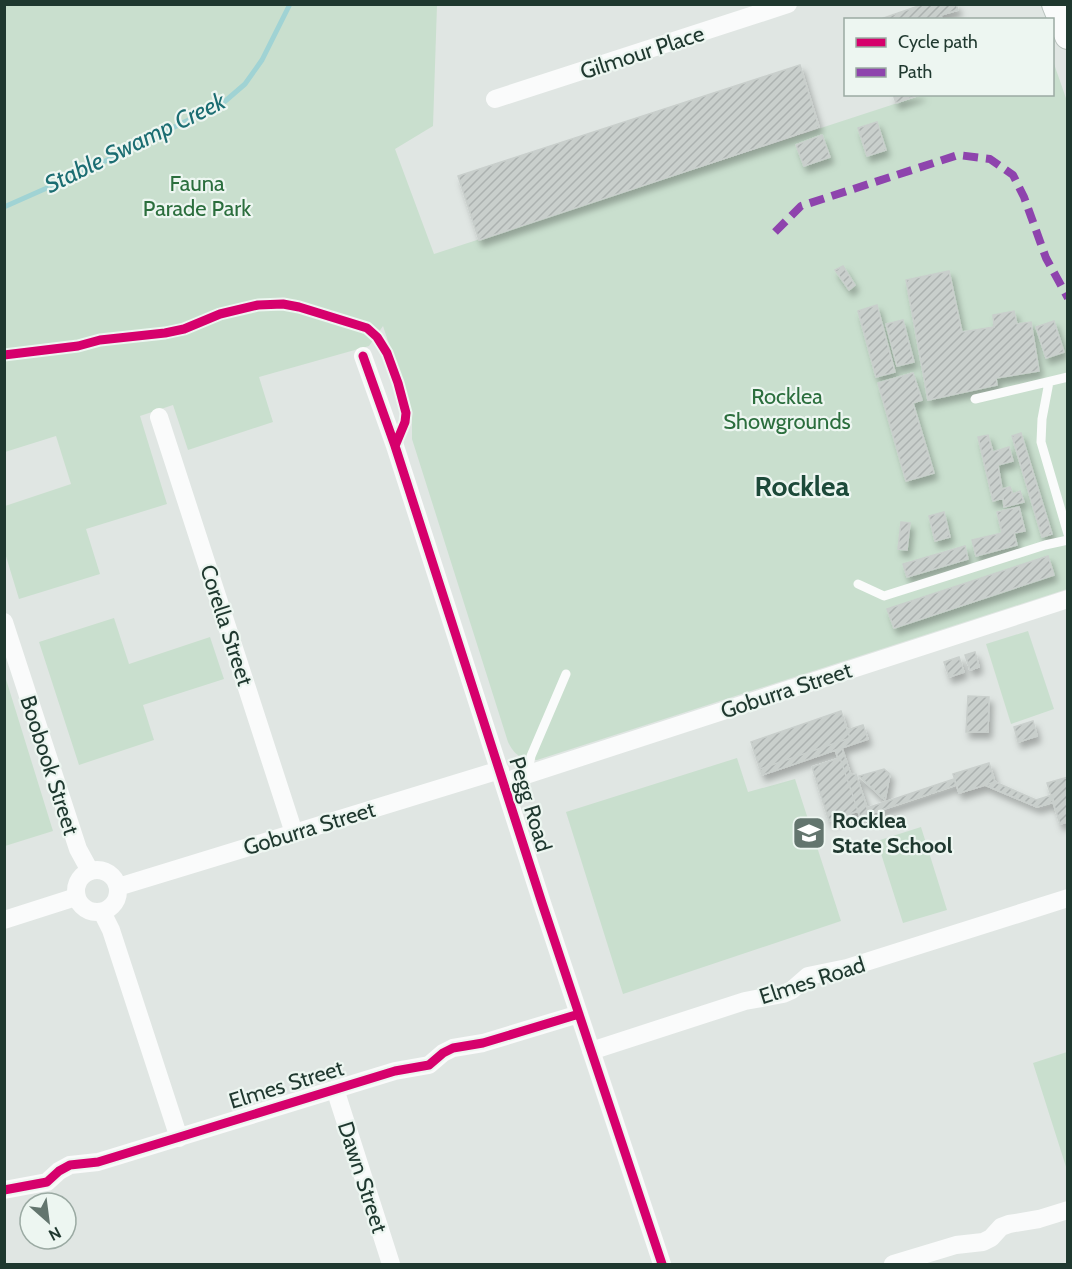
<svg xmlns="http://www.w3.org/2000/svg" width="1072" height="1269" font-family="Cabin,sans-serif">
<defs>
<pattern id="building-hatch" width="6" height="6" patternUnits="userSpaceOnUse" patternTransform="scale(1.5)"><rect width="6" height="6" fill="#c9cfcc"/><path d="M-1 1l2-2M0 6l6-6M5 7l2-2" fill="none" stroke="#acb2b0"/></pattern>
<filter id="shadow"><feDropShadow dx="3.5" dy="6" stdDeviation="3" flood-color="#0004"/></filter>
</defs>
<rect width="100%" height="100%" fill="#e0e6e3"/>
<!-- green -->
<path fill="#c9dfce" d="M 5,5 L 437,5 L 433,126 L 395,149 L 434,254 L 922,95 L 1052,94 L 1053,61 L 1068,104 L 1067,589 L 537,760 C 521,759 515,756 508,742 L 412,439 L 412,414 L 383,326 L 369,346 L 259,377 L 273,422 L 188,450 L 173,405 L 140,416 L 167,504 L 86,529 L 100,574 L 19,599 L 5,553 L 5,506 L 71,484 L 56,436 L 5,452 Z
M 114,618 L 129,664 L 210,637 L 224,679 L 143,705 L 154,740 L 79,765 L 39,642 Z
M 1028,631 L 1054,709 L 1011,724 L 986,644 Z
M 5,676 L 53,831 L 5,846 L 4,846 Z
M 737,758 L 748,792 L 795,779 L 841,921 L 623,994 L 566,812 Z
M 921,827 L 947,910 L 903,923 L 877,841 Z
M 1067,1052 L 1068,1052 L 1067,1170 L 1033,1063 Z"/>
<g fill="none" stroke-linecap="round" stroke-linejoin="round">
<!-- stream -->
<path stroke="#a0d3d4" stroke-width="5" d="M 4,207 L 83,172 L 223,103 L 245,84 L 262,60 L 290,4"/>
</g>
<!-- building -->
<path fill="url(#building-hatch)" stroke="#c9cfcc" stroke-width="1.5" filter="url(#shadow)" d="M 924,4 L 956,4 L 958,10 L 941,15 L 942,20 L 878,20 Z
M 800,65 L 819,127 L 479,240 L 458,176 Z
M 893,94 L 922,94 L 896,103 Z
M 877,122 L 886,150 L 867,156 L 858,128 Z
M 822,135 L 830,157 L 804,166 L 796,145 Z
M 843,266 L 855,285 L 849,290 L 835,270 Z
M 949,271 L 962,332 L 994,327 L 993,315 L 1014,311 L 1017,324 L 1031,322 L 1039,371 L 996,378 L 997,385 L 928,400 L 906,280 Z
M 877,305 L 895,372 L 876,377 L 858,311 Z
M 903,320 L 914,362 L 897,366 L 886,324 Z
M 1054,321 L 1064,352 L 1046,358 L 1036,327 Z
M 913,373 L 922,400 L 913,403 L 934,473 L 906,481 L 878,383 Z
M 1021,433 L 1052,534 L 1042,537 L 1012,436 Z
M 988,435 L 993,452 L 1009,447 L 1013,461 L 998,465 L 1002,489 L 1010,487 L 1013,494 L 1020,491 L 1024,502 L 1004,507 L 1003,498 L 993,501 L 978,437 Z
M 1019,507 L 1025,531 L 1014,533 L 1017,545 L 976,556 L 972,540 L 1002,533 L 997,512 Z
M 944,512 L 950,537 L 935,541 L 929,516 Z
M 901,522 L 910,523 L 907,550 L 898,549 Z
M 965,546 L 968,559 L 907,577 L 903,564 Z
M 1048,556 L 1054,575 L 894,628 L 887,609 Z
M 975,652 L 979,667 L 970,670 L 965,655 Z
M 959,657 L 964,672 L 949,677 L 944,662 Z
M 968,696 L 989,697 L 988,732 L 966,732 Z
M 841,711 L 850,738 L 760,769 L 751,742 Z
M 1033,721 L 1037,736 L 1018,742 L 1014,727 Z
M 863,725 L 868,739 L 762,775 L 760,769 L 850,738 L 847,730 Z
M 842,748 L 851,775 L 856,774 L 867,808 L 954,779 L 956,785 L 860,817 L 840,758 L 838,758 L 835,750 Z
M 840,758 L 858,811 L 829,821 L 812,767 Z
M 989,763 L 995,782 L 959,793 L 953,774 Z
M 884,769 L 890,774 L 885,800 L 859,776 Z
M 1068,777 L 1068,824 L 1067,822 L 1060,824 L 1047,783 Z
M 995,782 L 1036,800 L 1052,795 L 1054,802 L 1037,807 L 985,785 Z"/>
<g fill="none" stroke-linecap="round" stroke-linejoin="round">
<defs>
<path id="secondary" d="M 1055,4 L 1068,36"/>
</defs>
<!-- secondary casing -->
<use href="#secondary" stroke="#b9c3be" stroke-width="28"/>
<!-- lane -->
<path stroke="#fafbfb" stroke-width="9" d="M 1049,382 L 1042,419 L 1041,442 L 1068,534
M 975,399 L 1068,377
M 858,584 L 884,596 L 1045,545 L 1068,540
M 527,775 L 531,756 L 566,674"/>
<!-- street -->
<path stroke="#fafbfb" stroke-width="18" d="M 495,99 L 788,4
M 363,356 L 395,446 L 542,903 L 662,1264
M 159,417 L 294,833
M 4,622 L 78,849 L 90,871
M 504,782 L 1068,599
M76 891a21 21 0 1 1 42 0a21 21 0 1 1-42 0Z
M 118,887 L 500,770
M 102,912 L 111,930 L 179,1138
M 4,920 L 76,897
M 591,1051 L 745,1001 L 783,994 L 792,990 L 808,976 L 847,968 L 1068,898
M 335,1089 L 391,1264
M 4,1190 L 47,1182 L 59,1171 L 70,1165 L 98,1162 L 395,1071 L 429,1065 L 443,1053 L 453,1048 L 483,1043 L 579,1014
M 893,1264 L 956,1245 L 983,1242 L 991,1238 L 1001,1227 L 1009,1224 L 1039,1219 L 1068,1210"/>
<!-- secondary -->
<use href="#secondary" stroke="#fafbfb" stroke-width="26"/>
<!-- quiet -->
<path stroke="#8e44ad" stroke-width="8" stroke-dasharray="15 8" stroke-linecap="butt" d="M 775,232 L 801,206 L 958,155 L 990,159 L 1013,175 L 1024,197 L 1046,258 L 1068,298"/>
<defs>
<path id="cycleway" d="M 4,355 L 78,346 L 100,340 L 165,333 L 184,329 L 220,314 L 258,305 L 283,304 L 299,307 L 367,328 L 377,337 L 387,353 L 398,383 L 406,413 L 405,422 L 395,446
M 363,356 L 395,446 L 542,903 L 662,1264
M 4,1190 L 47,1182 L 59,1171 L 70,1165 L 98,1162 L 395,1071 L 429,1065 L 443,1053 L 453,1048 L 483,1043 L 579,1014"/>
</defs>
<!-- cycleway casing -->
<use href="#cycleway" stroke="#edf6f1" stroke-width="13"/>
<!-- cycleway -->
<use href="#cycleway" stroke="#d6006c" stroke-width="9"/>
</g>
<!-- icons -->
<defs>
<symbol id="school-square" viewBox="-11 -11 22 22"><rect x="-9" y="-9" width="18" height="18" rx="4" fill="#63756e" stroke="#edf6f1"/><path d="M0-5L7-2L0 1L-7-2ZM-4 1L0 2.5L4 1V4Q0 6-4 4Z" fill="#fff"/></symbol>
</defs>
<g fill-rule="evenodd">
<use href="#school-square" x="790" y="814" width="38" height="38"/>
</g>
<g text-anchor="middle" stroke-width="4.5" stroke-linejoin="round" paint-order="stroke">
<!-- street labels -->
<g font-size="22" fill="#1f382f" stroke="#edf6f1">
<text transform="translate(642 52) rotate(-18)" y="8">Gilmour Place</text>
<text transform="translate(227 625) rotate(72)" y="8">Corella Street</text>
<text transform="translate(786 690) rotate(-18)" y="8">Goburra Street</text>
<text transform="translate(50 765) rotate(72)" y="8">Boobook Street</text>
<text transform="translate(531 804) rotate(73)" y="8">Pegg Road</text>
<text transform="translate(309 828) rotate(-17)" y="8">Goburra Street</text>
<text transform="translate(812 980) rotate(-18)" y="8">Elmes Road</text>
<text transform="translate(286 1084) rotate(-17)" y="8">Elmes Street</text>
<text transform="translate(363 1177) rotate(72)" y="8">Dawn Street</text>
</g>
<!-- park labels -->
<g font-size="22" fill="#2b6e3d" stroke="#edf6f1">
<text x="197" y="191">Fauna<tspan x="197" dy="25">Parade Park</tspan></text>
<text x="787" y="404">Rocklea<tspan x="787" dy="25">Showgrounds</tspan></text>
</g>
<!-- poi labels -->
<g font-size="22" font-weight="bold" fill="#1f382f" stroke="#edf6f1" text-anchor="start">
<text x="832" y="828">Rocklea<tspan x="832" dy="25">State School</tspan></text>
</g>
<!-- water labels -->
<g font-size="24" font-style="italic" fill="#1b6d72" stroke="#edf6f1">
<text transform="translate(135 143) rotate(-26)" y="8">Stable Swamp Creek</text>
</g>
<!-- district labels -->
<g font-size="28" font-weight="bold" fill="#1c4939" stroke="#edf6f1">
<text x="802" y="496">Rocklea</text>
</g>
</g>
<!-- border -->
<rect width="1072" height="1269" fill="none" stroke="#1f382f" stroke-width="12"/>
<!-- legend -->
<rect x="844" y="18" width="210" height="78" fill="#edf6f1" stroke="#9baaa3" stroke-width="1.5"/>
<rect x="856" y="38" width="30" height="9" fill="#d6006c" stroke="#9baaa3" stroke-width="1.5"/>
<text x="898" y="48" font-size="18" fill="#1f382f">Cycle path</text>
<rect x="856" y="68" width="30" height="9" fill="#8e44ad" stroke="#9baaa3" stroke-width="1.5"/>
<text x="898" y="78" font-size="18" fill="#1f382f">Path</text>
<!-- north arrow -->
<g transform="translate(48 1221) rotate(152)"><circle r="28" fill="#edf6f1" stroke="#9baaa3" stroke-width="1.5"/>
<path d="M0-4.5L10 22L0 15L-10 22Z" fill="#63756e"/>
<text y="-9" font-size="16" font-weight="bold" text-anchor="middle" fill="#1f382f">N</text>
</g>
</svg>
